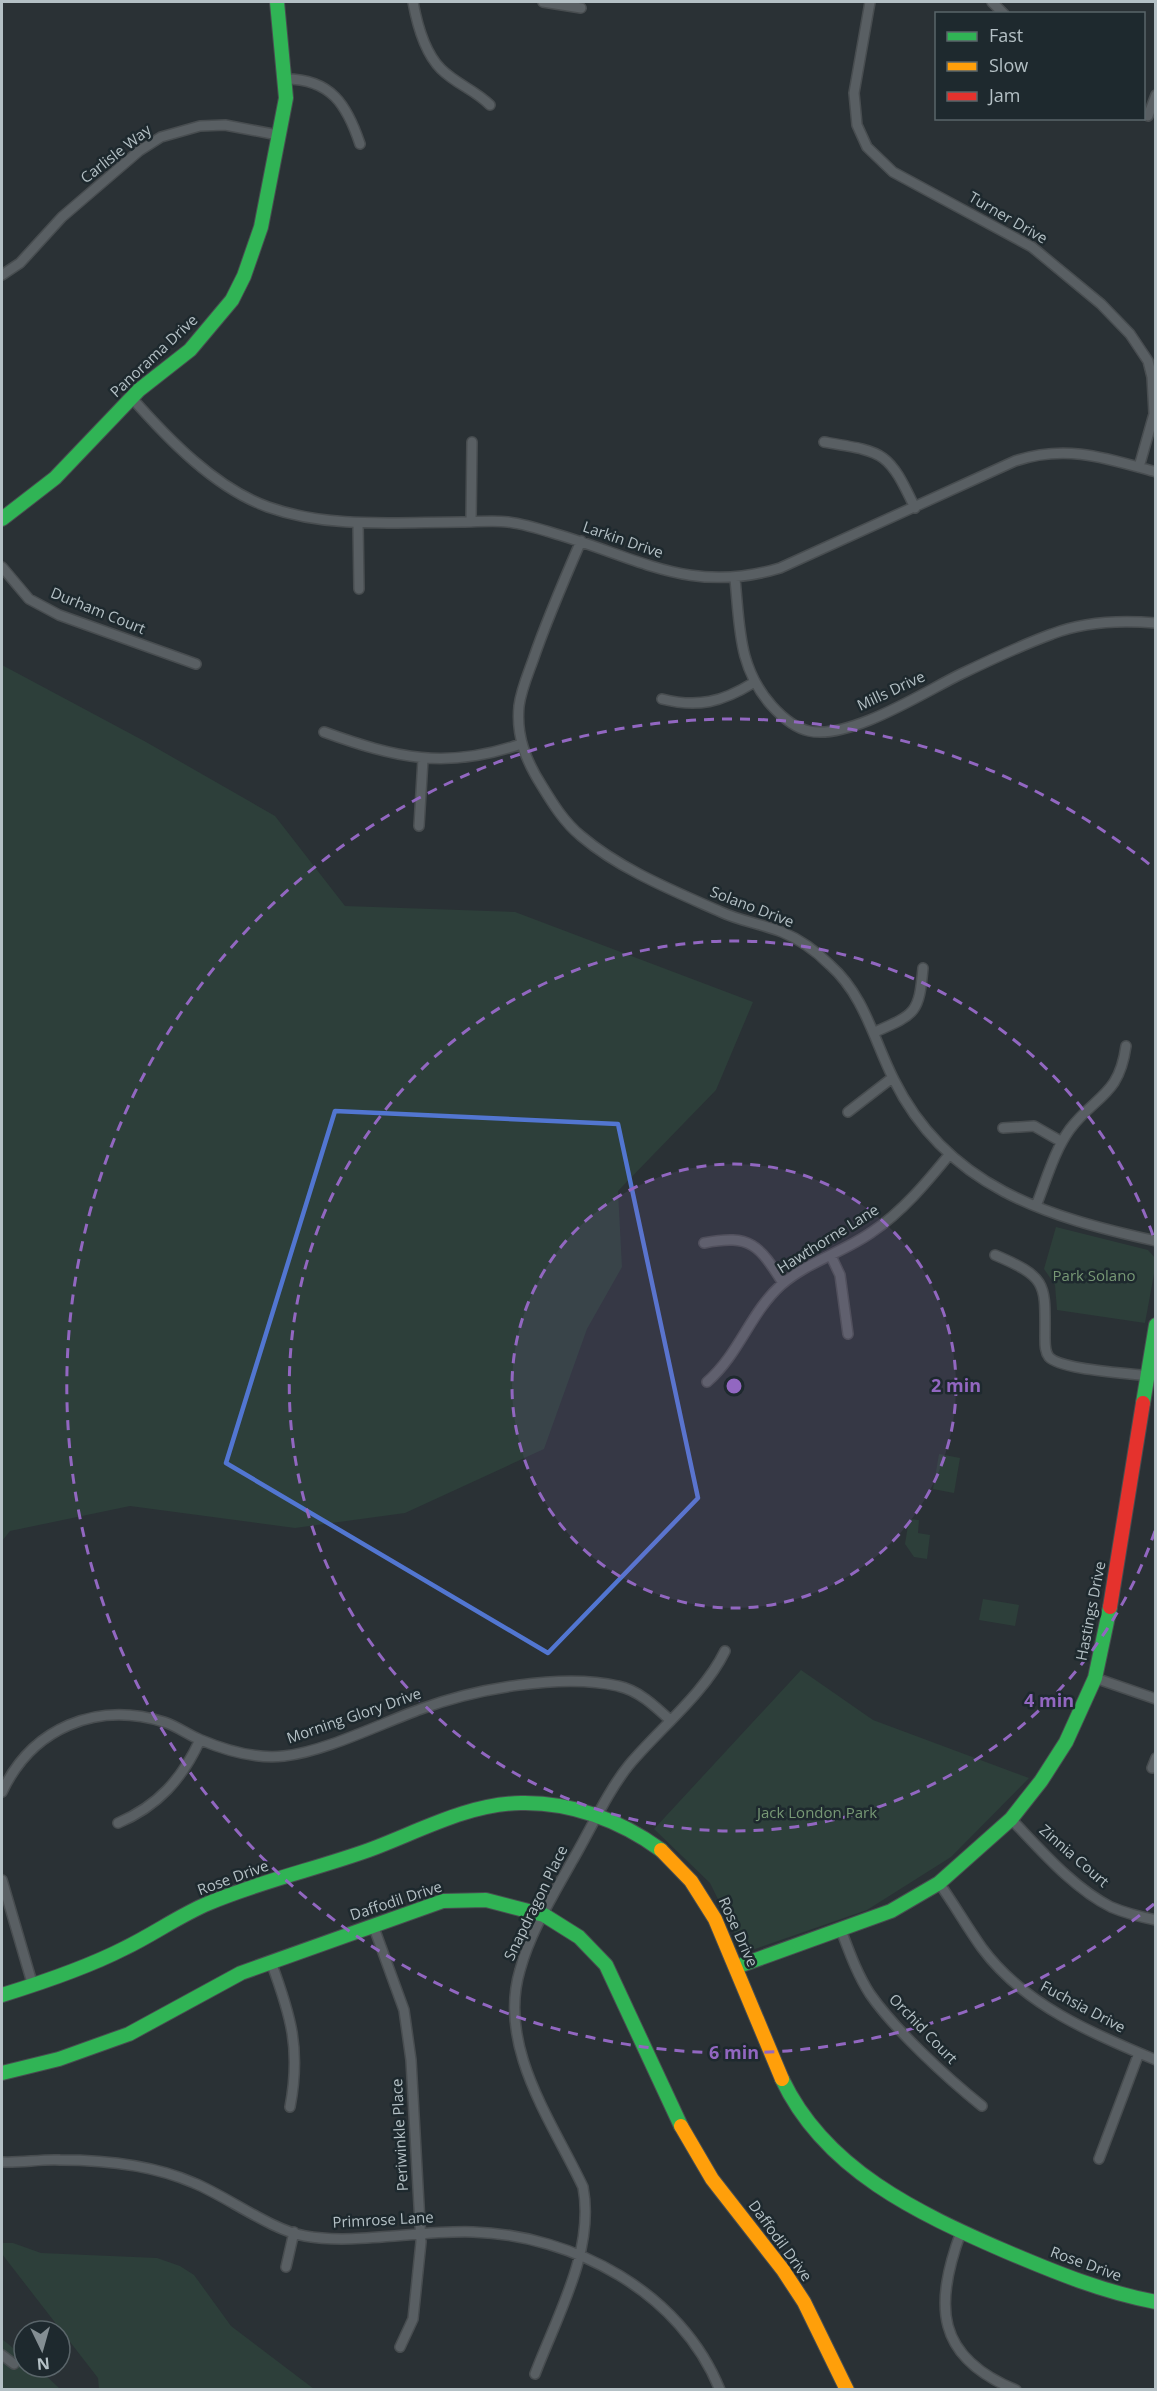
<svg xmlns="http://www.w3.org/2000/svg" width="1157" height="2391" font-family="'Open Sans',sans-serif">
<rect width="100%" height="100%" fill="#2a3135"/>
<!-- green -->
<path fill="#2d3f3a" d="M 2,665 L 146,742 L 275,816 L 345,906 L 515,912 L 753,1002 L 716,1090 L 618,1191 L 622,1267 L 587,1329 L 544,1449 L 405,1513 L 295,1528 L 130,1506 L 10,1531 L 2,1541 Z
M 1056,1227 L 1148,1250 L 1155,1258 L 1156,1263 L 1145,1323 L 1057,1310 L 1055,1285 L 1044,1269 Z
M 939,1454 L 960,1458 L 954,1493 L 933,1489 Z
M 909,1519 L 919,1520 L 918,1533 L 930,1535 L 927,1559 L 914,1557 L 905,1544 Z
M 983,1599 L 1019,1605 L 1015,1626 L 979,1620 Z
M 801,1670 L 873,1720 L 1029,1778 L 951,1857 L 867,1910 L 755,1949 L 740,1944 L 710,1883 L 654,1829 Z
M 2,2243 L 13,2243 L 41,2253 L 157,2258 L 180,2266 L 194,2275 L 231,2326 L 314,2389 L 99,2389 L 98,2378 L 2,2254 Z
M 2,2339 L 24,2357 L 24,2367 L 37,2367 L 60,2389 L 2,2389 Z"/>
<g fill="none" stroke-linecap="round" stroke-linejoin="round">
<defs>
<path id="street" d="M 413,2 C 417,24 424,52 441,69 C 456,84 475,90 490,105
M 543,2 L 581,8
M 870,2 L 854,93 L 857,125 L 867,147 L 893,172 L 1032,247 L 1101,304 L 1130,334 L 1148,361 L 1152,377 L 1154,414 L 1139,467
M 992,2 L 1004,14
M 286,79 C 331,79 347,105 360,144
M 1148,116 L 1156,95
M 2,275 L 20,263 L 62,217 L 139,151 L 161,137 L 200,126 L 225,125 L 278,135
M 131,397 C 168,439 215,488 268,507 C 330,529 398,522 462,522 C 477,522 493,520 508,522 C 524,524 540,529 556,534 C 639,558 691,595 780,568 L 1015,461 C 1066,444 1106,458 1156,472
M 824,442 C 885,452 888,451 915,508
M 471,522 L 472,442
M 358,523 L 359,589
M 581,541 C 564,580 547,619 533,660 C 528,674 521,690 519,706 C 516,736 526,761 542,786 C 553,804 564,822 581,836 C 621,870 674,891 721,912 C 740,921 762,924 782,932 C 799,939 817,952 830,965 C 865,996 874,1041 894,1080 C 947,1187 1047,1217 1156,1241
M 2,567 L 29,599 L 59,615 L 196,664
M 735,579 C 740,628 738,668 772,706 C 782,717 795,728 809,731 C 850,740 924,692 961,674 C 990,660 1022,645 1052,634 C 1085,621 1121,620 1156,623
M 662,699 C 698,708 722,702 753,683
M 324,732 C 396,758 446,770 521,744
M 419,826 L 423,759
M 875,1032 C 916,1014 919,1013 923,968
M 848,1112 L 892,1078
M 1003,1128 L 1034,1126 L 1062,1142
M 1036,1206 C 1046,1181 1054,1151 1070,1129 C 1096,1095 1119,1096 1126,1046
M 704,1243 C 751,1234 759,1245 783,1283
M 995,1255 C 1049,1278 1045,1284 1045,1339 C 1045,1345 1045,1352 1049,1357 C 1061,1370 1128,1373 1148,1376
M 831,1256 L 840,1275 L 848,1334
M 707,1382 C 740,1353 750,1313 781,1285 C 807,1262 844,1252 872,1232 C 902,1212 927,1182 949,1155
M 1095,1678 L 1156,1699
M 1152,1768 L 1156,1758
M 2,1792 C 32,1728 96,1701 164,1722 C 177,1726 188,1735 201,1740 C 227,1751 256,1759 284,1756 C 324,1752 382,1723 421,1709 C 474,1689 562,1673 618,1686 C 638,1690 655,1706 670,1720
M 1011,1819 C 1040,1849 1073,1888 1111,1907 C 1125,1913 1141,1917 1156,1920
M 118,1823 C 158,1806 182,1779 200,1740
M 2,1880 L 33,1986
M 939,1883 C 954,1904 967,1927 982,1948 C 1024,2005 1093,2034 1156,2060
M 373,1925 L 404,2010 L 411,2060 L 421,2242 L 413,2319 L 400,2347
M 841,1930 C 849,1951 857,1974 870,1994 C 895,2030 947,2078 982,2106
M 271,1962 C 291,2016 301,2049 290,2107
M 1099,2159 L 1139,2053
M 2,2162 C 21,2163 41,2159 60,2160 C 105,2160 153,2165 194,2183 C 228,2197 271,2230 305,2236 C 353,2245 421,2230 473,2232 C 573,2235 681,2292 720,2390
M 961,2232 C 934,2305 935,2357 1016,2390
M 286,2267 L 294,2232
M 2,2355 L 14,2364
M 535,2374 C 557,2316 595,2250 583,2187 C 552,2121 497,2047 520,1970 C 530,1933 552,1897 571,1863 C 589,1833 607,1792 629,1765 C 659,1729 704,1694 725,1651"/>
<path id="fast" d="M 2,519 L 55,478 L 139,390 L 190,350 L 232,300 L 244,276 L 261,227 L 286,98 L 277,2
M 1143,1403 L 1156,1325
M 736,1967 L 891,1911 L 939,1883 L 1011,1819 L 1041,1781 L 1066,1742 L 1095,1678 L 1110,1607
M 2,1995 C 44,1982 86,1968 125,1948 C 154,1934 180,1915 209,1903 C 261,1881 316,1869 369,1850 C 418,1832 467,1804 521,1803 C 571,1802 620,1820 661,1850
M 2,2073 L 59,2059 L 129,2034 L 241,1973 L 443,1901 L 486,1900 L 544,1915 L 579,1937 L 606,1965 L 681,2126
M 782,2079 C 825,2170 918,2213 1005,2251 C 1054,2272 1103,2292 1156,2302"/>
<path id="slow" d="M 661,1850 L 691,1881 L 715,1919 L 782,2079
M 681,2126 L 712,2179 L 783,2270 L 804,2302 L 847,2390"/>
<path id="jam" d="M 1110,1607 L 1143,1403"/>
</defs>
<!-- street casing -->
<use href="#street" stroke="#484d50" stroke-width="12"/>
<!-- fast casing -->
<use href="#fast" stroke="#484d50" stroke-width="16"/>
<!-- slow casing -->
<use href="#slow" stroke="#484d50" stroke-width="16"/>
<!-- jam casing -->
<use href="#jam" stroke="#484d50" stroke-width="16"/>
<!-- street -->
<use href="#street" stroke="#595f63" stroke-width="9"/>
<!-- fast -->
<use href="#fast" stroke="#30b455" stroke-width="14"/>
<!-- slow -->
<use href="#slow" stroke="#ff9f0a" stroke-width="14"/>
<!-- jam -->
<use href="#jam" stroke="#e5322d" stroke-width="14"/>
</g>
<!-- marked area -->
<path fill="none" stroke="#5276d1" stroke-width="4.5" stroke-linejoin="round" d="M 335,1111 L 618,1124 L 698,1498 L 548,1653 L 226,1463 Z"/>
<!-- distance rings -->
<circle cx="734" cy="1386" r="222" fill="#9267c1" fill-opacity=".12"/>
<g fill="none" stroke="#9267c1" stroke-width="3" stroke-dasharray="10 8">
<circle cx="734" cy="1386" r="222"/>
<path d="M1155 1531A445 445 0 1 1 1155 1241"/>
<path d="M1154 1904A667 667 0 1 1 1154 868"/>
</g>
<g text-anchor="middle" stroke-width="5" stroke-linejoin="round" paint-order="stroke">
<!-- street labels -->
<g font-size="15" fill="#b4c0c5" stroke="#1e292e">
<text transform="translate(116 154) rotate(-38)" y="5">Carlisle Way</text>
<text transform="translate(1008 218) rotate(30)" y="5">Turner Drive</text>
<text transform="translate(154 356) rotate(-43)" y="5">Panorama Drive</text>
<text transform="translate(623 540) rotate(19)" y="5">Larkin Drive</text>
<text transform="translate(98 611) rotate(22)" y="5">Durham Court</text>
<text transform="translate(891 691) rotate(-25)" y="5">Mills Drive</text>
<text transform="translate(752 907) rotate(21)" y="5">Solano Drive</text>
<text transform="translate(828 1239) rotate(-32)" y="5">Hawthorne Lane</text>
<text transform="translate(1091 1611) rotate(-79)" y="5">Hastings Drive</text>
<text transform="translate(354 1716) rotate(-19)" y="5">Morning Glory Drive</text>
<text transform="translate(1074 1856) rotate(41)" y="5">Zinnia Court</text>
<text transform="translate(233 1878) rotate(-20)" y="5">Rose Drive</text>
<text transform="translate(396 1901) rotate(-18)" y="5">Daffodil Drive</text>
<text transform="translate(536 1903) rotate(-64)" y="5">Snapdragon Place</text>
<text transform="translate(738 1932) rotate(66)" y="5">Rose Drive</text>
<text transform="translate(1083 2007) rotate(28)" y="5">Fuchsia Drive</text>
<text transform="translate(923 2029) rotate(46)" y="5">Orchid Court</text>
<text transform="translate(400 2135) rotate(-93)" y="5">Periwinkle Place</text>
<text transform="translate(383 2220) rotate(-3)" y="5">Primrose Lane</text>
<text transform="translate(780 2241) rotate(54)" y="5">Daffodil Drive</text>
<text transform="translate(1086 2264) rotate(20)" y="5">Rose Drive</text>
</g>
<!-- park labels -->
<g font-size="15" fill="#779875" stroke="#1e292e">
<text x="1094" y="1281">Park Solano</text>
<text x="817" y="1818">Jack London Park</text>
</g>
</g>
<circle cx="734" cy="1386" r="9" fill="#9267c1" stroke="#1e292e" stroke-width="3"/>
<g font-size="18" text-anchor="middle" font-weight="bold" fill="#9267c1" stroke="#1e292e" stroke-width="5" stroke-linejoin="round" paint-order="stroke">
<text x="956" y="1392">2 min</text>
<text x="1049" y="1707">4 min</text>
<text x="734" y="2059">6 min</text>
</g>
<!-- border -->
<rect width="1157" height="2391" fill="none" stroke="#b4c0c5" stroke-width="6"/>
<!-- legend -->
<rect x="935" y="12" width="210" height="108" fill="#1e292e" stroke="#5a656a" stroke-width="1.5"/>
<rect x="947" y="32" width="30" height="9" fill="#30b455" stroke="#5a656a" stroke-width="1.5"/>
<text x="989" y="42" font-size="18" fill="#b4c0c5">Fast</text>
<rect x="947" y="62" width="30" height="9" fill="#ff9f0a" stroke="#5a656a" stroke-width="1.5"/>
<text x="989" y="72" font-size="18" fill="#b4c0c5">Slow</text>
<rect x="947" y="92" width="30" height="9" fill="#e5322d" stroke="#5a656a" stroke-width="1.5"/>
<text x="989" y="102" font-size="18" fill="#b4c0c5">Jam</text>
<!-- north arrow -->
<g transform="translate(42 2349) rotate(175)"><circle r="28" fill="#1e292e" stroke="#5a656a" stroke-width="1.5"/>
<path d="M0-4.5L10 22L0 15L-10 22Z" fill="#848e93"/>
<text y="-9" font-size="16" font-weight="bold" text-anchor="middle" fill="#b4c0c5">N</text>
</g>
</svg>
